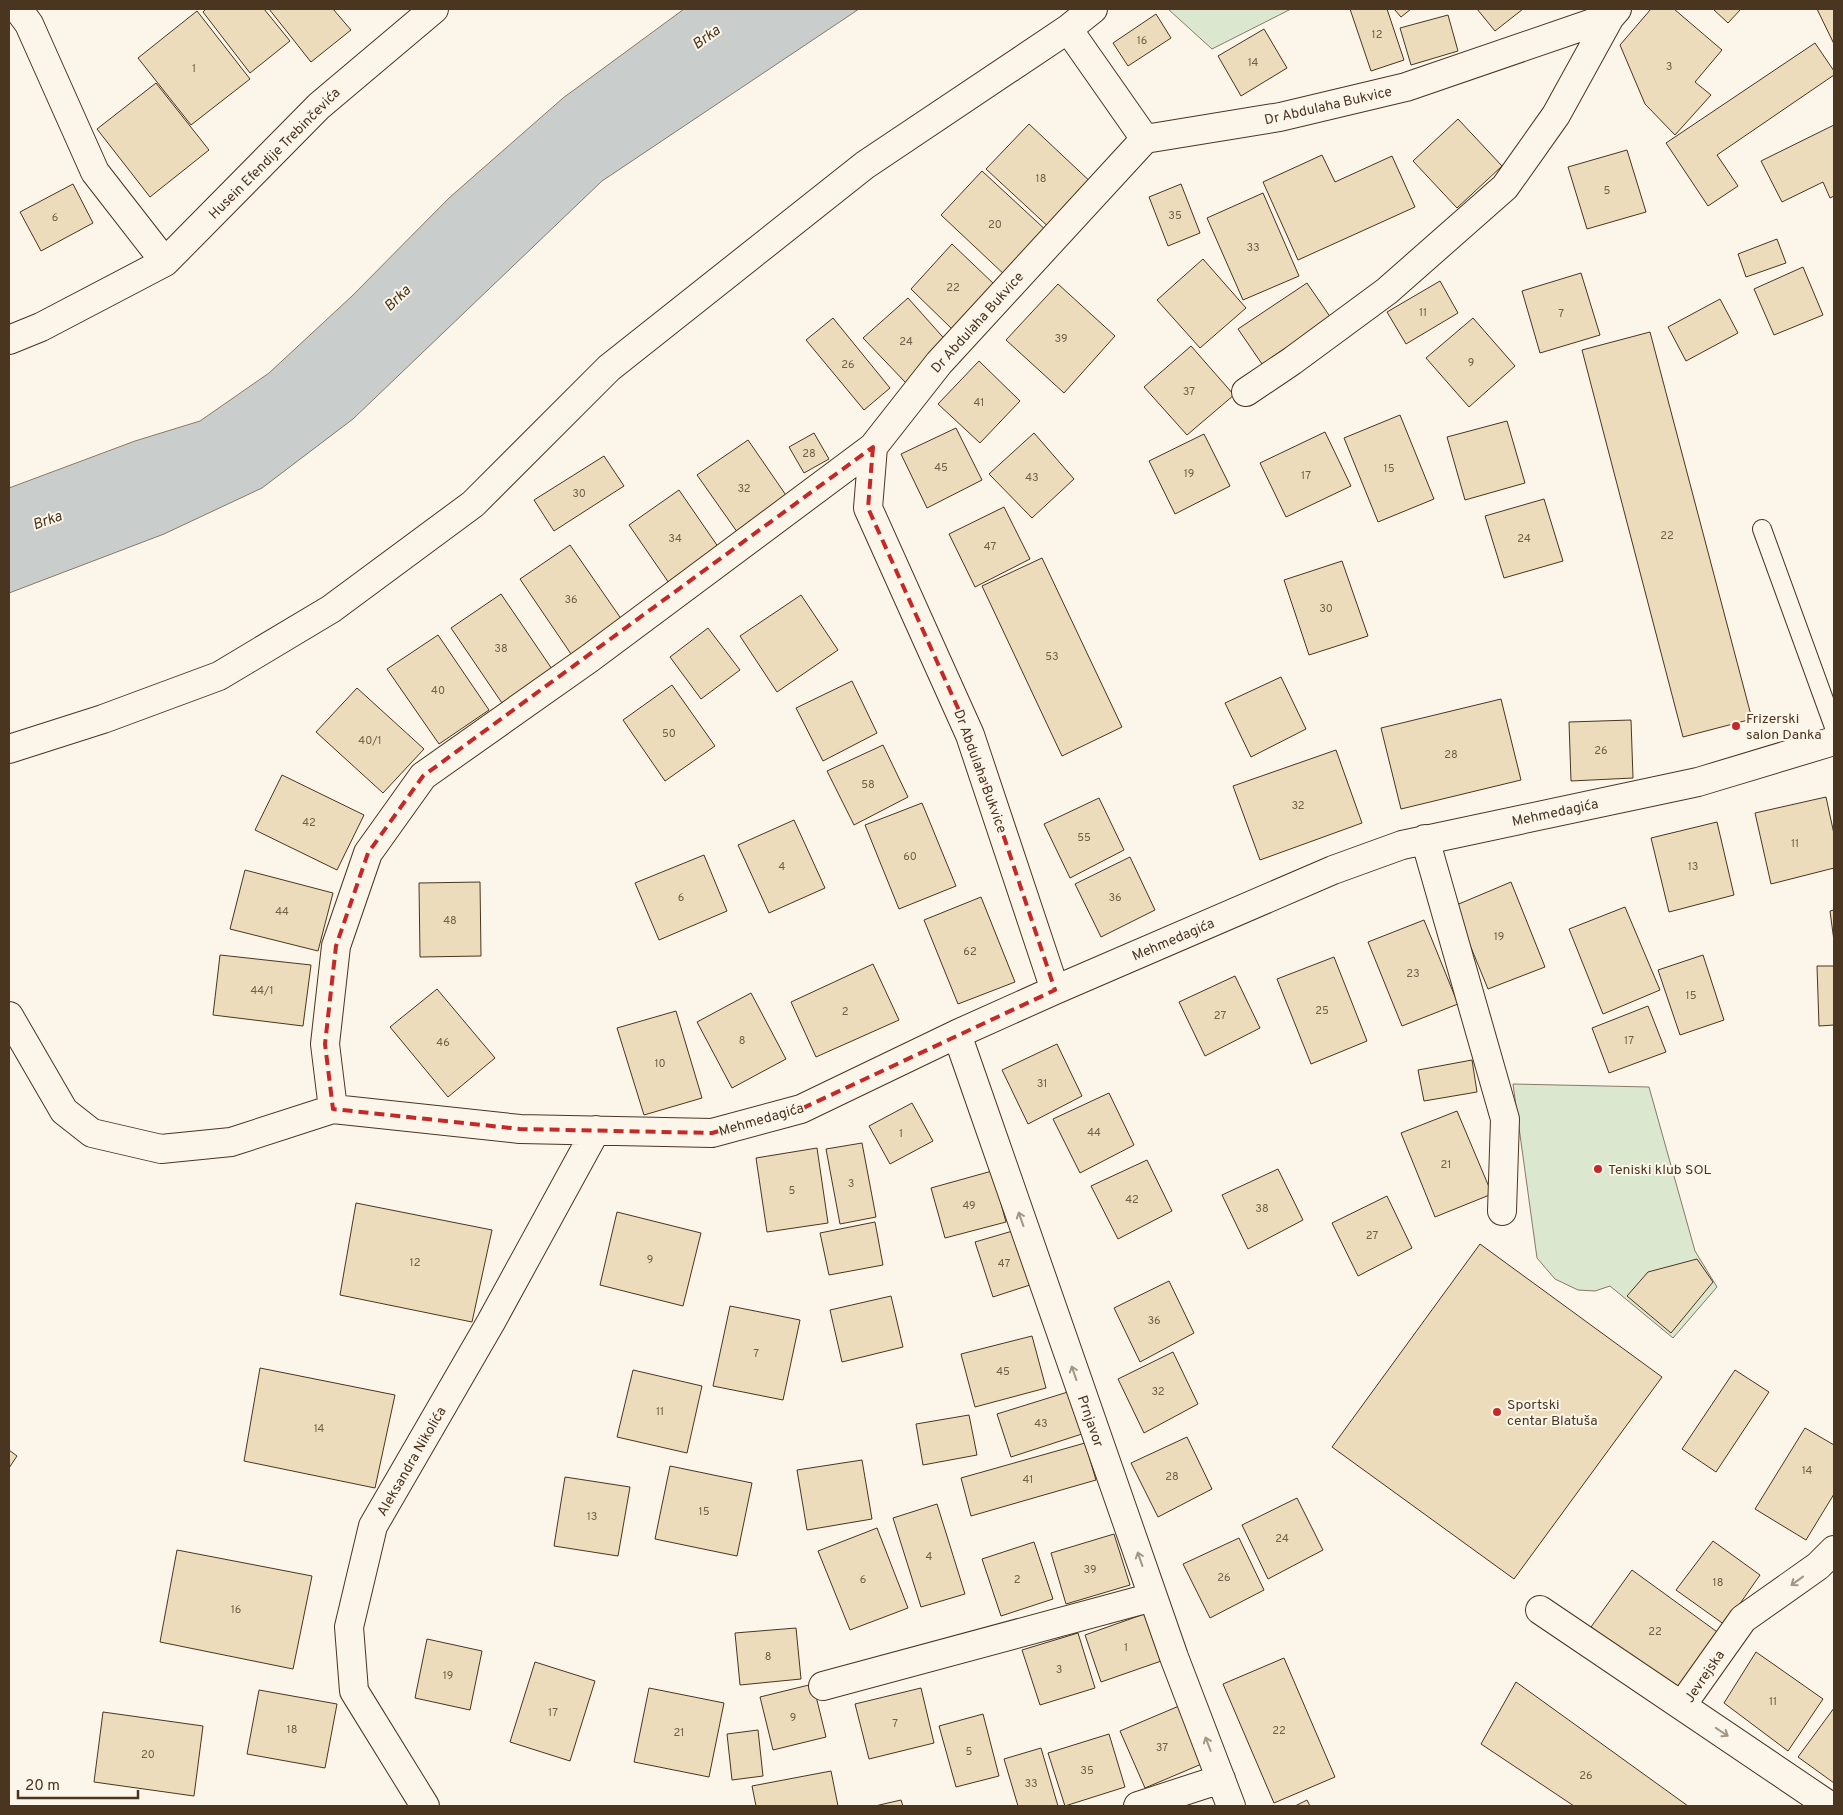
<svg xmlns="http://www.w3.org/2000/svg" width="1843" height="1815" font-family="Overpass,sans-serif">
<rect width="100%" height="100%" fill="#fbf6e9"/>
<!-- green -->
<path fill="#dce7d0" stroke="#887966" d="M 1168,9 L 1291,9 L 1212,49 Z
M 1513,1084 L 1649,1087 L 1695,1251 L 1717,1287 L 1673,1338 L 1610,1286 L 1595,1291 L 1578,1290 L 1555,1279 L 1537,1258 Z"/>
<!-- water -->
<path fill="#c9cecd" stroke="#887966" d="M 684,9 L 859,9 L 602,181 L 353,419 L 262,488 L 164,534 L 9,593 L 9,488 L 135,441 L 200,421 L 269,373 L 352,296 L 449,198 L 563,98 Z"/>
<!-- building -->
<path fill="#ecdcbc" stroke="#4a3520" d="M 206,9 L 264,9 L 290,41 L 250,73 L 203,12 Z
M 269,9 L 333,9 L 351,30 L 311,62 Z
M 1350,9 L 1387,9 L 1404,60 L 1371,71 Z
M 1394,9 L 1411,9 L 1401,17 Z
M 1477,9 L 1523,9 L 1495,31 Z
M 1651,9 L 1674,9 L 1722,50 L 1695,82 L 1711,95 L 1675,135 L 1645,104 L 1620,45 Z
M 1713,9 L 1741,9 L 1728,23 Z
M 1817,9 L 1834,9 L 1834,44 Z
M 197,11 L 250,79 L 191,125 L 138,58 Z
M 1156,14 L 1171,38 L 1128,66 L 1113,43 Z
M 1448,15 L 1458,51 L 1411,65 L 1400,28 Z
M 1264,29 L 1287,68 L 1241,96 L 1218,56 Z
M 1815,43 L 1834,71 L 1834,75 L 1717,155 L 1738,186 L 1708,206 L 1666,143 Z
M 156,83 L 209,150 L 150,197 L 97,129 Z
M 1458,119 L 1502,166 L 1457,208 L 1413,161 Z
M 1029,124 L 1095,186 L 1053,231 L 986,169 Z
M 1834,125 L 1834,196 L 1830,198 L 1823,182 L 1782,202 L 1761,161 Z
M 1627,150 L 1646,212 L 1587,229 L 1568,167 Z
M 1322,155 L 1335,182 L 1392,156 L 1415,207 L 1298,260 L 1263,182 Z
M 982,171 L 1049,233 L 1007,277 L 941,215 Z
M 73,184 L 93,223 L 41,251 L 20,212 Z
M 1181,184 L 1200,233 L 1168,246 L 1149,197 Z
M 1263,193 L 1299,276 L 1243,300 L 1207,218 Z
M 1777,239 L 1786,263 L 1746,277 L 1738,254 Z
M 952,244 L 995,285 L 952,329 L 911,289 Z
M 1203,259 L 1246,308 L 1200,348 L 1157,300 Z
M 1803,267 L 1823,315 L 1774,335 L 1754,289 Z
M 1581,273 L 1600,335 L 1540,353 L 1522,291 Z
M 1440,281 L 1458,313 L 1406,344 L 1387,312 Z
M 1307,283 L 1331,318 L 1262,364 L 1238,329 Z
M 1058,284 L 1115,336 L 1064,393 L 1006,340 Z
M 908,298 L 949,344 L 906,383 L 863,338 Z
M 1720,299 L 1738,333 L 1686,361 L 1668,327 Z
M 833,318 L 890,388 L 864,410 L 806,340 Z
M 1473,318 L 1515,366 L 1469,407 L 1426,358 Z
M 1650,332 L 1752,719 L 1683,737 L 1582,350 Z
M 1191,346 L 1234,395 L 1187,435 L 1144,387 Z
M 979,361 L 1020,401 L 980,443 L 938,404 Z
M 1400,415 L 1434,499 L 1378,522 L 1344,438 Z
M 1507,421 L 1525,483 L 1465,500 L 1447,437 Z
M 956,428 L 982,480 L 927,508 L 901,454 Z
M 1325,432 L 1351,486 L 1286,517 L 1260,463 Z
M 814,433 L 829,459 L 804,473 L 789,447 Z
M 1034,433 L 1074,479 L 1032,518 L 989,474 Z
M 1204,434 L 1230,486 L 1175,514 L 1149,461 Z
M 748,440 L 790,501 L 740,536 L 697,475 Z
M 604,456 L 624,486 L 554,531 L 534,500 Z
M 679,490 L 721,551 L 671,586 L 629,525 Z
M 1544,499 L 1563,561 L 1504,578 L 1485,516 Z
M 1004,507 L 1030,559 L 975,587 L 949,534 Z
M 570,545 L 622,620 L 571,654 L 520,579 Z
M 1042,558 L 1122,727 L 1062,756 L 982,586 Z
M 1342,561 L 1368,636 L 1309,655 L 1284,580 Z
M 501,594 L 552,669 L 502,703 L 451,628 Z
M 801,595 L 838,650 L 777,692 L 740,636 Z
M 708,628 L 740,670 L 701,699 L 670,657 Z
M 438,635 L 489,710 L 439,744 L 387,669 Z
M 1281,677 L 1306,729 L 1251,757 L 1225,703 Z
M 852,681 L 877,733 L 823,761 L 796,708 Z
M 672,685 L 715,746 L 665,781 L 623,720 Z
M 357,688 L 424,749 L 383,793 L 316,732 Z
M 1501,699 L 1521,780 L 1401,809 L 1381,728 Z
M 1631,720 L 1633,778 L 1571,781 L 1569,722 Z
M 883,745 L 908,797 L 854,825 L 827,771 Z
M 1336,750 L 1362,823 L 1260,860 L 1233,786 Z
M 282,775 L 364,815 L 337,870 L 255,830 Z
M 1826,797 L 1834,834 L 1834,868 L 1771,884 L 1755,813 Z
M 1099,798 L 1124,850 L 1070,878 L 1044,824 Z
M 922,803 L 956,886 L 899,909 L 865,825 Z
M 794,820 L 825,888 L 769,913 L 738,845 Z
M 1717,822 L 1734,895 L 1669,912 L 1651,838 Z
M 704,855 L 727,911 L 659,940 L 635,883 Z
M 1130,857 L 1155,910 L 1101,937 L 1075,884 Z
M 245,870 L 333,893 L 318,951 L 230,929 Z
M 480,882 L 481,956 L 420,957 L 419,883 Z
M 1511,882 L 1545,967 L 1488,989 L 1454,906 Z
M 981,897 L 1015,982 L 958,1004 L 924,920 Z
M 1625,907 L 1660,990 L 1603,1014 L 1569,929 Z
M 1834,910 L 1834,941 L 1830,911 Z
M 1424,920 L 1458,1004 L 1402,1026 L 1368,942 Z
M 220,955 L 311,965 L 303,1026 L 213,1015 Z
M 1703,955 L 1724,1020 L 1680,1035 L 1658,970 Z
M 1334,957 L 1367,1041 L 1311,1064 L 1277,979 Z
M 873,964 L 899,1020 L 816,1057 L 791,1002 Z
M 1817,966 L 1834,966 L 1834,1025 L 1819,1026 Z
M 1235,976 L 1260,1028 L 1205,1056 L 1179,1002 Z
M 437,989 L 495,1058 L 448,1097 L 390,1027 Z
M 751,993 L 786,1059 L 732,1088 L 697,1022 Z
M 1648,1006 L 1666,1052 L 1609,1073 L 1592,1028 Z
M 676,1011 L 702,1098 L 644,1115 L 617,1028 Z
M 1057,1044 L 1082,1096 L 1028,1124 L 1002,1070 Z
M 1472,1060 L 1477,1092 L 1424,1101 L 1418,1070 Z
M 1109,1093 L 1134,1145 L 1080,1173 L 1053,1119 Z
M 912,1103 L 933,1141 L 890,1164 L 869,1126 Z
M 1457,1111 L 1492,1194 L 1435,1217 L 1401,1133 Z
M 862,1143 L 876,1217 L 840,1224 L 826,1149 Z
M 817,1148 L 828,1223 L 767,1232 L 756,1158 Z
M 1147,1160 L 1172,1211 L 1118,1239 L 1091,1186 Z
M 1278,1169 L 1303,1220 L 1248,1249 L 1222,1195 Z
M 992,1171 L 1006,1222 L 945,1238 L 931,1188 Z
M 1387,1196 L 1412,1248 L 1358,1276 L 1332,1223 Z
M 356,1203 L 492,1230 L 472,1322 L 340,1295 Z
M 617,1212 L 701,1233 L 683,1306 L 600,1285 Z
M 875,1222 L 883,1265 L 829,1275 L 820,1233 Z
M 1016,1230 L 1033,1284 L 993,1297 L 975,1242 Z
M 1480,1244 L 1662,1377 L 1514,1579 L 1332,1447 Z
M 1697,1259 L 1713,1282 L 1671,1333 L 1627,1296 L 1648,1272 Z
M 1169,1281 L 1194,1333 L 1140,1362 L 1114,1308 Z
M 891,1296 L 903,1347 L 842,1362 L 830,1310 Z
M 730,1306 L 800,1320 L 783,1400 L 713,1386 Z
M 1032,1336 L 1046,1388 L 975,1407 L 961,1354 Z
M 1173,1352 L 1198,1404 L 1144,1433 L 1118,1379 Z
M 260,1368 L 395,1395 L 375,1488 L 244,1461 Z
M 633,1370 L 702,1386 L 687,1453 L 617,1437 Z
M 1735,1370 L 1769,1392 L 1716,1472 L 1682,1449 Z
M 1071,1391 L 1085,1433 L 1011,1457 L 997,1414 Z
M 969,1415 L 977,1455 L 923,1465 L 916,1424 Z
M 1805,1428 L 1834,1445 L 1834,1494 L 1806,1540 L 1755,1509 Z
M 1187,1437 L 1212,1489 L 1158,1517 L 1131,1463 Z
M 1085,1443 L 1096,1480 L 971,1516 L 961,1478 Z
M 9,1450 L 17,1456 L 9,1468 Z
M 862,1460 L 872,1519 L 807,1530 L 797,1470 Z
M 670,1466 L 752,1483 L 737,1556 L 655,1539 Z
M 565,1477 L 630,1487 L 618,1556 L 554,1546 Z
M 1297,1498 L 1323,1550 L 1268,1579 L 1242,1525 Z
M 937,1504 L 965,1594 L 921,1607 L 893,1518 Z
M 877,1528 L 908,1608 L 850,1630 L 818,1551 Z
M 1114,1534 L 1130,1585 L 1066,1604 L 1051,1553 Z
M 1239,1538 L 1264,1590 L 1210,1618 L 1183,1564 Z
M 1713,1541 L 1760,1575 L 1725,1625 L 1676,1590 Z
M 1034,1542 L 1053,1599 L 1001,1616 L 982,1559 Z
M 177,1550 L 312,1576 L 293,1669 L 160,1642 Z
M 1632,1570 L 1720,1634 L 1678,1691 L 1591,1627 Z
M 1150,1612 L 1167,1659 L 1101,1682 L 1085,1635 Z
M 796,1628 L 801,1679 L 740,1685 L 735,1633 Z
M 1078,1633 L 1095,1688 L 1040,1705 L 1022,1650 Z
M 427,1639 L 482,1651 L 470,1710 L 415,1698 Z
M 1756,1652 L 1823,1699 L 1788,1751 L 1724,1703 Z
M 1284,1658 L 1335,1777 L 1274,1803 L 1223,1684 Z
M 535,1662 L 595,1681 L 570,1761 L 510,1742 Z
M 1516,1682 L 1688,1806 L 1574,1806 L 1481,1744 Z
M 813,1684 L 826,1737 L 773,1750 L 760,1697 Z
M 649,1688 L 724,1703 L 709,1777 L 634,1762 Z
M 921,1688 L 934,1743 L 869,1759 L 855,1704 Z
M 259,1690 L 337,1704 L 325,1768 L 247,1754 Z
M 1179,1706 L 1204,1763 L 1145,1788 L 1120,1731 Z
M 1834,1708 L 1834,1783 L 1798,1757 Z
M 103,1712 L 203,1726 L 194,1796 L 94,1782 Z
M 983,1714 L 999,1776 L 956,1787 L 939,1726 Z
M 758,1730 L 763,1776 L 732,1780 L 727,1734 Z
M 1109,1734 L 1125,1787 L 1065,1806 L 1048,1753 Z
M 1041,1748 L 1058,1806 L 1018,1806 L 1004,1759 Z
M 831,1771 L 838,1806 L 756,1806 L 752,1786 Z
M 901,1800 L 903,1806 L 875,1806 Z
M 1307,1800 L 1310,1806 L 1295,1806 Z"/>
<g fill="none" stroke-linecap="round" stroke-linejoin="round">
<defs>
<path id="lane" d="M 1762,529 L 1834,727"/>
<path id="street" d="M 18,9 L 29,24 L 95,172 L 165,262
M 1068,29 L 1145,139
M 9,340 L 41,327 L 165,262 L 319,106 L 434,9
M 1246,392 L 1292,361 L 1387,291 L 1505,187 L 1556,115 L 1610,17
M 873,447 L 590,658 L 423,776 L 368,853 L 336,946 L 325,1044 L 333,1109 L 520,1129 L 712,1133 L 801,1109 L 957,1034 L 1055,990 L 1333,870 L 1402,845 L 1698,782 L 1834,741
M 9,749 L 103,719 L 219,676 L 331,609 L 473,504 L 609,368 L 865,165 L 1068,29 L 1093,9
M 1425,839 L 1505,1119 L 1502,1211
M 1055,990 L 970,735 L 868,508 L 873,447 L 939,363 L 1145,139 L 1280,117 L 1406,87 L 1610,17 L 1617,9
M 9,1016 L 64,1111 L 92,1133 L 161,1149 L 231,1142 L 333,1109
M 957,1034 L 1174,1657 L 1231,1806
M 1540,1610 L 1830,1806
M 823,1686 L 1153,1597
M 1682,1705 L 1743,1619 L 1818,1566 L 1834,1550
M 425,1806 L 354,1691 L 349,1627 L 373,1526 L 491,1322 L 596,1130
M 1138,1806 L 1221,1779"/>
</defs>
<!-- lane casing -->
<use href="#lane" stroke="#4a3520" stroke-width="20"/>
<!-- street casing -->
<use href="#street" stroke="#4a3520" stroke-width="30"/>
<!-- lane -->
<use href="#lane" stroke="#fbf6e9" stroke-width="18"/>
<!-- street -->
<use href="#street" stroke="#fbf6e9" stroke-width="28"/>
</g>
<!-- one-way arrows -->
<defs><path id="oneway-shaft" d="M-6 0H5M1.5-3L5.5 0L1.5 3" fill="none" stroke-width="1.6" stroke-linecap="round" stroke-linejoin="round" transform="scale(1.25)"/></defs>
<g stroke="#a29684">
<use href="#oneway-shaft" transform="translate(1021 1219) rotate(-109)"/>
<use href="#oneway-shaft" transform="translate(1074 1373) rotate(-109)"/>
<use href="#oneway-shaft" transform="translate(1140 1559) rotate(-109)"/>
<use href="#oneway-shaft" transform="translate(1797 1581) rotate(144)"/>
<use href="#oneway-shaft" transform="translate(1722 1732) rotate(34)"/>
<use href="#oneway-shaft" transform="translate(1208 1744) rotate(-111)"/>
</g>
<!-- marked area -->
<path fill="none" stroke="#c62828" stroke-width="4" stroke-dasharray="10 6" stroke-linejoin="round" d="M 873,447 L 868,508 L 970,735 L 1055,990 L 801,1109 L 712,1133 L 520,1129 L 333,1109 L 325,1044 L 336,946 L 368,853 L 423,776 Z"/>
<!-- markers -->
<g fill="#c62828" stroke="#fbf6e9" stroke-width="2">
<circle cx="1736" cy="726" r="5"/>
<circle cx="1598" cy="1169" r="5"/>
<circle cx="1497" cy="1412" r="5"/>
</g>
<g text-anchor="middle" stroke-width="4" stroke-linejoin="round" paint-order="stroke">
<!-- number labels -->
<g font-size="11" fill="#725f47">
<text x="1377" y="38">12</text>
<text x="1142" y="44">16</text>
<text x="1253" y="66">14</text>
<text x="1669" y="70">3</text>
<text x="194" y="72">1</text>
<text x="1041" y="182">18</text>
<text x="1607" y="194">5</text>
<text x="1175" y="219">35</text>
<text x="55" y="221">6</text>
<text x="995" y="228">20</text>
<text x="1253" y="251">33</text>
<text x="953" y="291">22</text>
<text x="1423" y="316">11</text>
<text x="1561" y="317">7</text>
<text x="1061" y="342">39</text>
<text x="906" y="345">24</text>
<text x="1471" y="366">9</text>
<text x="848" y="368">26</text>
<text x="1189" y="395">37</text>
<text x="979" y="406">41</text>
<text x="809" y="457">28</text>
<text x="941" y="471">45</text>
<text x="1389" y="472">15</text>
<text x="1189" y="477">19</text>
<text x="1306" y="479">17</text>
<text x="1032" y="481">43</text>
<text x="744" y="492">32</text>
<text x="579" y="497">30</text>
<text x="1667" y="539">22</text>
<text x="675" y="542">34</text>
<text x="1524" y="542">24</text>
<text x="990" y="550">47</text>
<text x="571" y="603">36</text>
<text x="1326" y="612">30</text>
<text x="501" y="652">38</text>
<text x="1052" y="660">53</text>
<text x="438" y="694">40</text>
<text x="669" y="737">50</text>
<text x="370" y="744">40/1</text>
<text x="1601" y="754">26</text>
<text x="1451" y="758">28</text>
<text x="868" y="788">58</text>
<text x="1298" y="809">32</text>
<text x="309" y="826">42</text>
<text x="1084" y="841">55</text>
<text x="1795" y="847">11</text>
<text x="910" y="860">60</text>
<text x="782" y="870">4</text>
<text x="1693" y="870">13</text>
<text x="681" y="901">6</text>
<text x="1115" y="901">36</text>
<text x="282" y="915">44</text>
<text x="450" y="924">48</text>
<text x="1499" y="940">19</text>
<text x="970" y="955">62</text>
<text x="1413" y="977">23</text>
<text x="262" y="994">44/1</text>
<text x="1691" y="999">15</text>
<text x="1322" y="1014">25</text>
<text x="845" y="1015">2</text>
<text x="1220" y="1019">27</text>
<text x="742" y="1044">8</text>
<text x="1629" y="1044">17</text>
<text x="443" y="1046">46</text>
<text x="660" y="1067">10</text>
<text x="1042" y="1087">31</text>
<text x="1094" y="1136">44</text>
<text x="901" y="1137">1</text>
<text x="1446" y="1168">21</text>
<text x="851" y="1187">3</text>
<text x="792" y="1194">5</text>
<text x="1132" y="1203">42</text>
<text x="969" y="1209">49</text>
<text x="1262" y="1212">38</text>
<text x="1372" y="1239">27</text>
<text x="650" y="1263">9</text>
<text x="415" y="1266">12</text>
<text x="1004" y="1267">47</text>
<text x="1154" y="1324">36</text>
<text x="756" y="1357">7</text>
<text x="1003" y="1375">45</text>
<text x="1158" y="1395">32</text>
<text x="660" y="1415">11</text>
<text x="1041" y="1427">43</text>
<text x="319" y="1432">14</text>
<text x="1807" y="1474">14</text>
<text x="1172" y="1480">28</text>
<text x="1028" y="1483">41</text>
<text x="704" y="1515">15</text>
<text x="592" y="1520">13</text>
<text x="1282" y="1542">24</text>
<text x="929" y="1560">4</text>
<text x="1090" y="1573">39</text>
<text x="1224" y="1581">26</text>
<text x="863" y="1583">6</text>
<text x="1017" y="1583">2</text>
<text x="1718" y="1586">18</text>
<text x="236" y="1613">16</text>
<text x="1655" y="1635">22</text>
<text x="1126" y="1651">1</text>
<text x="768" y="1660">8</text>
<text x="1059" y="1673">3</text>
<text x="448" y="1679">19</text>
<text x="1773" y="1705">11</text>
<text x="553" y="1716">17</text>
<text x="793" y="1721">9</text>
<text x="895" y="1727">7</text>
<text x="292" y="1733">18</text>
<text x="1279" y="1734">22</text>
<text x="679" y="1736">21</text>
<text x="1162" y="1751">37</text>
<text x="969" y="1755">5</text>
<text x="148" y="1758">20</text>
<text x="1087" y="1774">35</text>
<text x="1586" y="1779">26</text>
<text x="1031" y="1787">33</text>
</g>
<!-- street labels -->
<g font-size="14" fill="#4a3520" stroke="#fbf6e9">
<text transform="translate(1328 105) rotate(-13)" y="5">Dr Abdulaha Bukvice</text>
<text transform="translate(274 153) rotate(-45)" y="5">Husein Efendije Trebinčevića</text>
<text transform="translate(977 322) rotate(-48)" y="5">Dr Abdulaha Bukvice</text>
<text transform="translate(981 771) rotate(70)" y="5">Dr Abdulaha Bukvice</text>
<text transform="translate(1555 812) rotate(-12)" y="5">Mehmedagića</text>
<text transform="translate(1173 939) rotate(-23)" y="5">Mehmedagića</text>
<text transform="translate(761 1119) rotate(-16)" y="5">Mehmedagića</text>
<text transform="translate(1091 1421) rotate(71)" y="5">Prnjavor</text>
<text transform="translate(411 1461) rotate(-60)" y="5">Aleksandra Nikolića</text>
<text transform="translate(1704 1676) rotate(-56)" y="5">Jevrejska</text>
</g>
<!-- poi labels -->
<g font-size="14" fill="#4a3520" stroke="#fbf6e9" text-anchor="start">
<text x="1746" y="723">Frizerski<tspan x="1746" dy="16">salon Danka</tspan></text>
<text x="1608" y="1174">Teniski klub SOL</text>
<text x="1507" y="1409">Sportski<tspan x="1507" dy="16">centar Blatuša</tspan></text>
</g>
<!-- water labels -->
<g font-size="15" font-style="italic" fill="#4a3520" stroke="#fbf6e9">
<text transform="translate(706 37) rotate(-36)" y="5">Brka</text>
<text transform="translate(397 298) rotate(-44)" y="5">Brka</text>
<text transform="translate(47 520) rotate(-20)" y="5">Brka</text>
</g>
</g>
<!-- border -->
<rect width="1843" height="1815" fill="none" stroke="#4a3520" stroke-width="20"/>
<!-- scale -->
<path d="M18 1790v8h120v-8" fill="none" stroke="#4a3520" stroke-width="2.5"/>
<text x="25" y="1790" font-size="15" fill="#4a3520" stroke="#fbf6e9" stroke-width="4" paint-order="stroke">20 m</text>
</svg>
